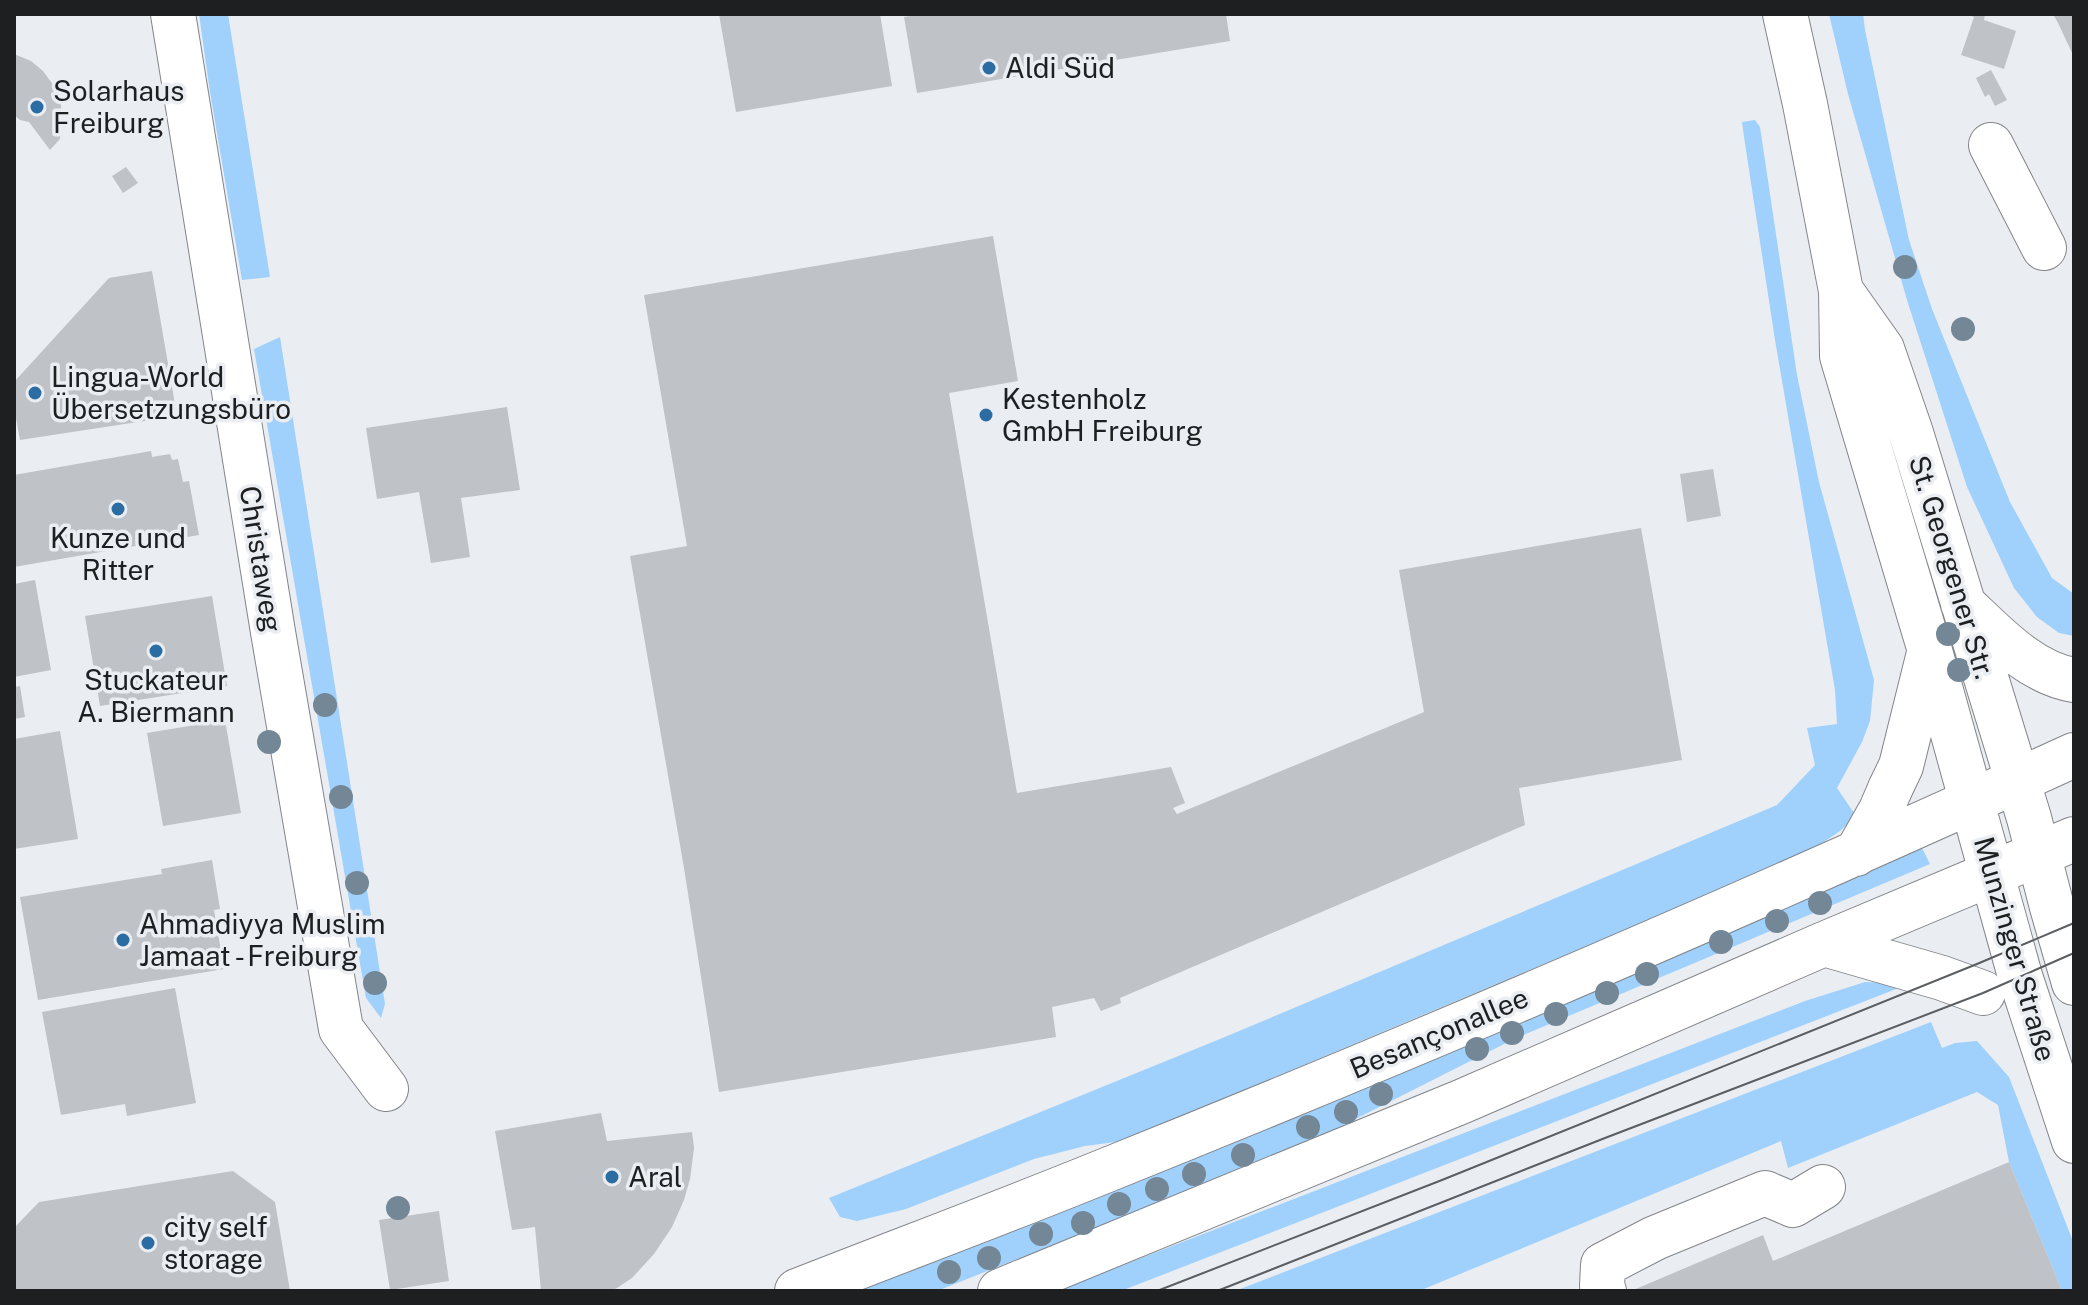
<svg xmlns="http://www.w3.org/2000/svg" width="2088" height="1305" font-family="'Public Sans',sans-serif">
<rect width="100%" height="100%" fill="#eaeef2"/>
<!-- green -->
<path fill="#a0d0fc" d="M 199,14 L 228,14 L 270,277 L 242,280 L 210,92 Z
M 1829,14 L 1863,14 L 1865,30 L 1909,240 L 1932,309 L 2010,502 L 2052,578 L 2074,594 L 2074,636 L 2059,633 L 2037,617 L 2014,588 L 1967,487 L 1907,300 L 1848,94 Z
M 1755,120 L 1760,127 L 1797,375 L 1819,482 L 1874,680 L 1870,721 L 1862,742 L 1837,788 L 1856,816 L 1840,831 L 1811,851 L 1758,874 L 1123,1141 L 1085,1146 L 1034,1159 L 906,1209 L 857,1221 L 840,1217 L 829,1198 L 1220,1039 L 1777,805 L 1815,765 L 1807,728 L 1837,724 L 1835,690 L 1775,340 L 1744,137 L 1742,122 Z
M 280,337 L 385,1004 L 381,1018 L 366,998 L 254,349 Z
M 1922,848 L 1930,864 L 1514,1039 L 1304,1145 L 937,1291 L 856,1291 L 1533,1016 Z
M 1865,982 L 1909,984 L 1121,1291 L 1056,1291 L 1805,1001 Z
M 1931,1022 L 1942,1048 L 1955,1043 L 1977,1041 L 2009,1077 L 2074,1244 L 2074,1291 L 2062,1291 L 2009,1162 L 1998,1105 L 1977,1092 L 1788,1168 L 1781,1141 L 1419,1291 L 1235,1291 Z"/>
<!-- building -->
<path fill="#bfc2c6" d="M 719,14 L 880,14 L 892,86 L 736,112 Z
M 925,14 L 1226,14 L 1230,41 L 917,93 L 904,17 Z
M 1967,14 L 1985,14 L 1984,20 L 2016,31 L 2004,69 L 1961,55 L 1974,17 Z
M 2053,14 L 2074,14 L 2074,57 L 2058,23 Z
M 14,54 L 31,61 L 43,71 L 54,86 L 60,99 L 62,114 L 60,139 L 50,150 L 29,122 L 20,120 L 14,115 Z
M 1991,70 L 2007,100 L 1995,106 L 1989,94 L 1985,97 L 1976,78 Z
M 126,167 L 138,183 L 123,193 L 112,176 Z
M 993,236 L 1018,381 L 949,393 L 1017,793 L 1171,767 L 1185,803 L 1173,808 L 1177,814 L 1424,712 L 1399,570 L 1641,528 L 1682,760 L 1519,788 L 1525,825 L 1120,998 L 1121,1003 L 1101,1011 L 1094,998 L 1052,1007 L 1056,1037 L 719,1092 L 684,868 L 630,556 L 687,546 L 644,295 Z
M 152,271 L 177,416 L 20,440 L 14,407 L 14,382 L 109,278 Z
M 507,407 L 520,490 L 461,498 L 470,557 L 431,563 L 419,492 L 377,499 L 366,428 Z
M 151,451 L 152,457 L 170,454 L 172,460 L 178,459 L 183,482 L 189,481 L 199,535 L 14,567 L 14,475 Z
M 1713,469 L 1721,516 L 1687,522 L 1680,474 Z
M 35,580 L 51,670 L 14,677 L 14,584 Z
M 212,596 L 227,686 L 100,706 L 85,616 Z
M 20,686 L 25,717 L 14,719 L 14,687 Z
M 225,720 L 241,813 L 163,826 L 147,733 Z
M 60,731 L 78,839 L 14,849 L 14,739 Z
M 212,860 L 220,909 L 214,910 L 224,969 L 38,1000 L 20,897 L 162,874 L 161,869 Z
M 175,988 L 196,1103 L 127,1116 L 125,1104 L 61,1115 L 42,1012 Z
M 601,1113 L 607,1141 L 692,1132 L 694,1148 L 690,1179 L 684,1200 L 672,1227 L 654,1254 L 632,1278 L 617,1288 L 611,1291 L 541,1291 L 535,1227 L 512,1230 L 495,1131 Z
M 2009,1162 L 2062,1291 L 1631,1291 L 1763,1235 L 1773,1261 Z
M 233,1171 L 275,1202 L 290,1291 L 14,1291 L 14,1228 L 39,1202 Z
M 439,1211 L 449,1281 L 390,1290 L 379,1220 Z"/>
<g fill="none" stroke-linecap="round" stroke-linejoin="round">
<defs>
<path id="minor" d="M 173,14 L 273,632 L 341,1029 L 386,1089
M 1785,14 L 1805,104 L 1841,291 L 1842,356 L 1930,651 L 2020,976 L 2074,1141
M 1991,145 L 2044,248
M 1841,291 L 1882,349 L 1911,433 L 2029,818 L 2052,907 L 2074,983
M 1963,604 C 1994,633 2030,673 2074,680
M 1890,789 L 1901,766 L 1929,653
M 1604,1291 L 1602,1286 L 1603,1265 L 1655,1238 L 1765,1193 L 1793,1205 L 1823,1187"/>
<path id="major" d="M 1856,854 L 1881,810 L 1890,789
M 1824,944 L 1942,978 L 1983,993
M 797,1291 C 899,1251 1001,1213 1102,1172 C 1429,1041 1753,901 2074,755
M 1000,1291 L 1463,1101 L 1824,944 L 2074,839"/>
</defs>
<!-- minor casing -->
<use href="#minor" stroke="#828589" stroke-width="46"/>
<!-- major casing -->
<use href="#major" stroke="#828589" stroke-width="46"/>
<!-- minor -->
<use href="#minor" stroke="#fff" stroke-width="44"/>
<!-- major -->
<use href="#major" stroke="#fff" stroke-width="44"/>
<!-- tram -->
<path stroke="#5b5e60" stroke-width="2" d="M 1157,1291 L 1442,1180 L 1977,964 L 2074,923
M 1217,1291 L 1605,1138 L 1983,993 L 2074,953"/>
</g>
<!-- trees -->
<g fill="#748796">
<circle cx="1905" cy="267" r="12"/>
<circle cx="1963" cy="329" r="12"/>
<circle cx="1948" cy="634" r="12"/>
<circle cx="1959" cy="670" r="12"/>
<circle cx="325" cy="705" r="12"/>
<circle cx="269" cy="742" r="12"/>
<circle cx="341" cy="797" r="12"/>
<circle cx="357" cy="883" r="12"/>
<circle cx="1820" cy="903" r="12"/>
<circle cx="1777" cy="921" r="12"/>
<circle cx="1721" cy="942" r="12"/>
<circle cx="1647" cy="974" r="12"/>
<circle cx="375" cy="983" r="12"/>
<circle cx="1607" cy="993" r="12"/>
<circle cx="1556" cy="1014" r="12"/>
<circle cx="1512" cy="1033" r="12"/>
<circle cx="1477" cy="1049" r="12"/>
<circle cx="1381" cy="1094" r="12"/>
<circle cx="1346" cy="1112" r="12"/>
<circle cx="1308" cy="1127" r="12"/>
<circle cx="1243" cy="1155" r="12"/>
<circle cx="1194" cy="1174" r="12"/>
<circle cx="1157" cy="1189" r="12"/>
<circle cx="1119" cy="1204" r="12"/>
<circle cx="398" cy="1208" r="12"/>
<circle cx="1083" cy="1223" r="12"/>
<circle cx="1041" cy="1234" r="12"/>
<circle cx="989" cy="1258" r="12"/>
<circle cx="949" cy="1272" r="12"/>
</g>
<!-- markers -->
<g fill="#2b6da3" stroke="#eaeef2" stroke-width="3">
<circle cx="989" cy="68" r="8"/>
<circle cx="37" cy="107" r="8"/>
<circle cx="35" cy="393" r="8"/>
<circle cx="986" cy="415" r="8"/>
<circle cx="118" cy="509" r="8"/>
<circle cx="156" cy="651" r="8"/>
<circle cx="123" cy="940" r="8"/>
<circle cx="612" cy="1177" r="8"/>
<circle cx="148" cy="1243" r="8"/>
</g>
<g text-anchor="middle" stroke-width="7" stroke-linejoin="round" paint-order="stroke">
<!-- poi labels -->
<g font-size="28" fill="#1d1f20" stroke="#eaeef2" text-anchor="start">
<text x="1005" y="78">Aldi Süd</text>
<text x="53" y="101">Solarhaus<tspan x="53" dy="32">Freiburg</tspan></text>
<text x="51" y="387">Lingua-World<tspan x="51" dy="32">Übersetzungsbüro</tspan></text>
<text x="1002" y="409">Kestenholz<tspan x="1002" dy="32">GmbH Freiburg</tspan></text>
<text x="118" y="548" text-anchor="middle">Kunze und<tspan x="118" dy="32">Ritter</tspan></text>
<text x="156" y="690" text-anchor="middle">Stuckateur<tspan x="156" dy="32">A. Biermann</tspan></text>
<text x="139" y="934">Ahmadiyya Muslim<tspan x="139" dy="32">Jamaat - Freiburg</tspan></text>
<text x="628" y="1187">Aral</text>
<text x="164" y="1237">city self<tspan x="164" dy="32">storage</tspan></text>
</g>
<!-- street labels -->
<g font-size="28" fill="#1d1f20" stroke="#eaeef2">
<text transform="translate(261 559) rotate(81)" y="10">Christaweg</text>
<text transform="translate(1952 567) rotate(73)" y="10">St. Georgener Str.</text>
<text transform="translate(2015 949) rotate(74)" y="10">Munzinger Straße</text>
<text transform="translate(1439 1033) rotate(-23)" y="10">Besançonallee</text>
</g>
</g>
<!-- border -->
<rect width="2088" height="1305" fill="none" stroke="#1d1f20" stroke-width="32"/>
</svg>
